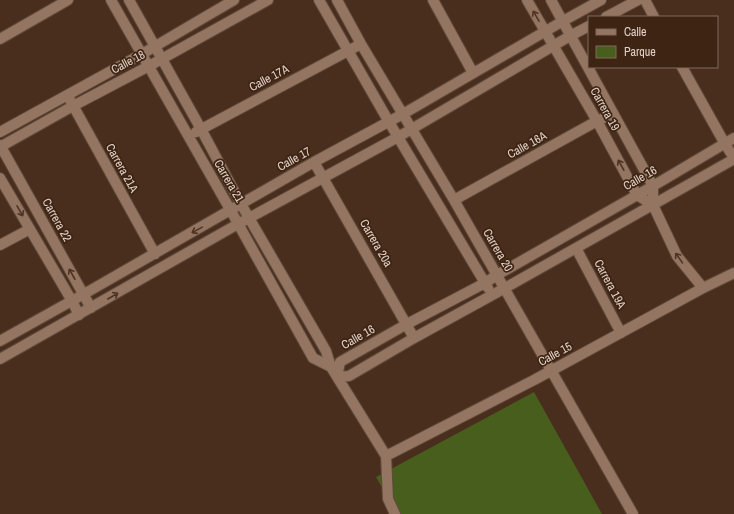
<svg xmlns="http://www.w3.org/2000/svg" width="734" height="514" font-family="'Archivo Narrow',sans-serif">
<rect width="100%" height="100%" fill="#492e1d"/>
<!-- green -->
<path fill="#475e1d" d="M 534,392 L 602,514 L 397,514 L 376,477 Z"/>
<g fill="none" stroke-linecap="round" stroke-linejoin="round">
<defs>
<path id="minor" d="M 111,0 L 231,211 L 313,358 L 331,367 L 386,456 L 388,499 L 395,514
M 129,0 L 201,129 L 241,204 L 326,351 L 331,367
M 319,0 L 389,122 L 488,288
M 337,0 L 361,44 L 454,200 L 633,514
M 433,0 L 473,73
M 527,0 L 597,121 L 637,195 L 653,205
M 551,0 L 653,186 L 653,205 L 677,256 L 703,288
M 645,0 L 654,17
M 606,17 L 638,0
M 0,39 L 68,0
M 682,67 L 725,144 L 734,158
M 70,100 L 155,254
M 0,132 L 142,54 L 234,0
M 196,132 L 361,44
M 734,138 L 653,186 L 497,275 L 485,283 L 407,324 L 340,362 L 337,377 L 349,376 L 414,338 L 505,288 L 734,159
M 0,145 L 91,308
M 0,147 L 73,106 L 149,66 L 268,0
M 314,162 L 414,338
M 0,178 L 72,301 L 79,315
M 454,200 L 597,121 L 613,114
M 0,245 L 30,229
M 576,248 L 621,333
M 0,341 L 84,294 L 314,162 L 403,114 L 563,21 L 601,0
M 0,359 L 238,224 L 398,137 L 570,36 L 589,26
M 386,456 L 534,380 L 703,288 L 734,273"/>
</defs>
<!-- minor casing -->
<use href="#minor" stroke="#604a3b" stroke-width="12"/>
<!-- minor -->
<use href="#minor" stroke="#947562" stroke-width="10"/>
</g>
<!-- one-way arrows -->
<defs><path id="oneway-shaft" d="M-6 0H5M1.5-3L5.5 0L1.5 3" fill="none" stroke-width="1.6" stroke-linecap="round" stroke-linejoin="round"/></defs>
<g stroke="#4f3423">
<use href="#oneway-shaft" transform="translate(536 16) rotate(-120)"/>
<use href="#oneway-shaft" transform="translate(621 165) rotate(-119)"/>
<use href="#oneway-shaft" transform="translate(20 211) rotate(60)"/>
<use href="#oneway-shaft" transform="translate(197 230) rotate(151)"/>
<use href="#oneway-shaft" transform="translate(679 258) rotate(-125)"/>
<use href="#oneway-shaft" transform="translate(72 274) rotate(-119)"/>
<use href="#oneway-shaft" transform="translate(113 296) rotate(-30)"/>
</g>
<g text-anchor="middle" stroke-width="3.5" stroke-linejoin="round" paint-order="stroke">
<!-- street labels -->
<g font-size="12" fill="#e2d1c7" stroke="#3e2413">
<text transform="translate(128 62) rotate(-28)" y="4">Calle 18</text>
<text transform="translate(269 78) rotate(-28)" y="4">Calle 17A</text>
<text transform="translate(605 109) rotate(61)" y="4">Carrera 19</text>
<text transform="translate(527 145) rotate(-29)" y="4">Calle 16A</text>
<text transform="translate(294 159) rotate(-29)" y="4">Calle 17</text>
<text transform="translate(122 168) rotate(61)" y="4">Carrera 21A</text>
<text transform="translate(640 178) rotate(-30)" y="4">Calle 16</text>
<text transform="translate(229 181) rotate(60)" y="4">Carrera 21</text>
<text transform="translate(57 220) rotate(61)" y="4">Carrera 22</text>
<text transform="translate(376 243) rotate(60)" y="4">Carrera 20a</text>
<text transform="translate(498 250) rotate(60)" y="4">Carrera 20</text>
<text transform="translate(610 284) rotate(62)" y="4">Carrera 19A</text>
<text transform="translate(358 337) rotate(-30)" y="4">Calle 16</text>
<text transform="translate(555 354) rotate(-29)" y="4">Calle 15</text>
</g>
</g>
<!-- legend -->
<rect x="588" y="16" width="130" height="52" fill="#3e2413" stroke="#80695b"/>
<rect x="596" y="29" width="20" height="6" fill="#947562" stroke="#80695b"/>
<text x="624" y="36" font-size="12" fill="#e2d1c7">Calle</text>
<rect x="596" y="46" width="20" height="12" fill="#475e1d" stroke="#80695b"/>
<text x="624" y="56" font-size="12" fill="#e2d1c7">Parque</text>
</svg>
